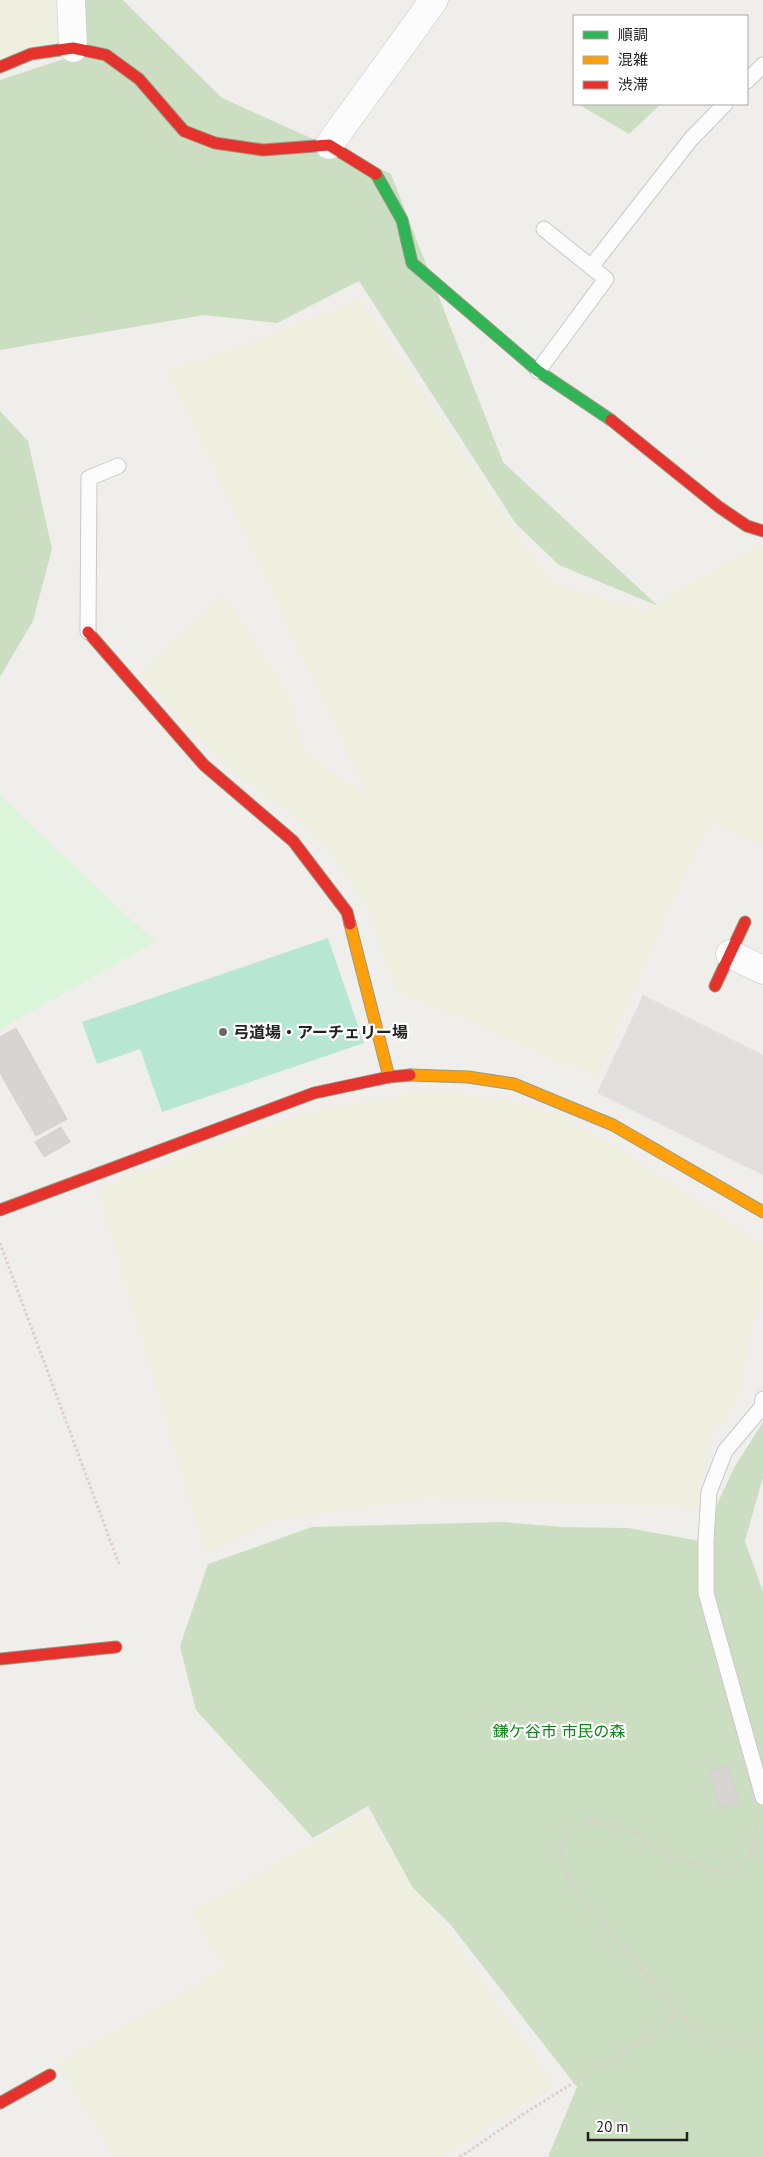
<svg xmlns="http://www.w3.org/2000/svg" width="763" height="2157" font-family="'PT Sans','Noto Sans JP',sans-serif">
<rect width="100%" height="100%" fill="#f0eeeb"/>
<!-- farmland -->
<path fill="#efefdf" d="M 0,0 L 57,0 L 60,38 L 0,59 Z
M 360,299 L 549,582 L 644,610 L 763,543 L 763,846 L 710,820 L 653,944 L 597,1077 L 396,990 L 367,906 L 312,829 L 220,761 L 141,673 L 224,594 L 288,694 L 304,752 L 370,799 L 168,371 L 268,336 Z
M 422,1091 L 471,1094 L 514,1102 L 562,1116 L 608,1141 L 763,1245 L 763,1279 L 736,1404 L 710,1435 L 698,1507 L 426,1498 L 273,1521 L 206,1554 L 98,1189 L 306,1112 Z
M 365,1814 L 554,2085 L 442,2157 L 115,2157 L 58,2063 L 226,1968 L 191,1911 Z"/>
<!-- forest -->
<path fill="#cbdec1" d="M 76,0 L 123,0 L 222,98 L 391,174 L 503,462 L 658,606 L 559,565 L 516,524 L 359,281 L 277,323 L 204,315 L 0,350 L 0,80 L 70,57 Z
M 578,104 L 661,104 L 629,134 Z
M 0,411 L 28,441 L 52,549 L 33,621 L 0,677 Z
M 763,1422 L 763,1477 L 745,1541 L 763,1592 L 763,2157 L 548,2157 L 577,2087 L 450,1924 L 413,1888 L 368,1806 L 313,1838 L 196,1710 L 180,1646 L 208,1564 L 312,1527 L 503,1522 L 562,1527 L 628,1528 L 700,1541 L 734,1468 Z"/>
<!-- park -->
<path fill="#daf5da" d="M 0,796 L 155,942 L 0,1029 Z"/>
<!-- pitch -->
<path fill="#b7e6d2" d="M 328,938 L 364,1043 L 162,1112 L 140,1049 L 97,1064 L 82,1022 Z"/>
<!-- parking -->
<path fill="#e0dfde" d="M 643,995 L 763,1055 L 763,1175 L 597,1093 Z"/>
<!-- building -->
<path fill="#d7d4d2" stroke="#d3d0cc" d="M 16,1028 L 67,1119 L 36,1136 L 0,1073 L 0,1037 Z
M 61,1127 L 70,1142 L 44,1157 L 35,1142 Z
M 728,1765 L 739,1803 L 720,1809 L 709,1771 Z"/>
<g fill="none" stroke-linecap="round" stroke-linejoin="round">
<defs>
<path id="lane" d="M 747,81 L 763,65
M 591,267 L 691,139 L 725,104
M 538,371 L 606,279 L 544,229
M 88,632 L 89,478 L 118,466
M 763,1399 L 762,1407 L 725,1451 L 709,1492 L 706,1542 L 706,1593 L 763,1797"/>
<path id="street" d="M 71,0 L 73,48
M 329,145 L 434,0
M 730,954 L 763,970"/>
<path id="fast" d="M 376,174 L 402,220 L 412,263 L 538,371 L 611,420"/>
<path id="slow" d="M 350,924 L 389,1077
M 410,1075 L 468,1077 L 514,1084 L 613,1125 L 763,1212"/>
<path id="jam" d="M 0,67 L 31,54 L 73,48 L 106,55 L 139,79 L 184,131 L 215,143 L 263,150 L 329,145 L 376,174
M 611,420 L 719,507 L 747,526 L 763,531
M 88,632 L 204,765 L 293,841 L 347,912 L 350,924
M 715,986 L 745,922
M 0,1210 L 314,1093 L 389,1077 L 410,1075
M 0,1659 L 116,1647
M 0,2103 L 50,2075"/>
</defs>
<!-- lane casing -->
<use href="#lane" stroke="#c9c8c7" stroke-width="17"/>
<!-- street casing -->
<use href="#street" stroke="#c9c8c7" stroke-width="29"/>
<!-- fast casing -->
<use href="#fast" stroke="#999a82" stroke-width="13"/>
<!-- slow casing -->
<use href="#slow" stroke="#999a82" stroke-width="13"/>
<!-- jam casing -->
<use href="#jam" stroke="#999a82" stroke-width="13"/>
<!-- path -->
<path stroke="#dccecd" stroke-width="3" stroke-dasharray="2.5 2.5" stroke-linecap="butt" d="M 0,1243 L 119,1564
M 757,1819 L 751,1856 L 730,1873 L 669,1858 L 638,1834 L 590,1820 L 567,1831 L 561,1848 L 566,1876 L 677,2012 L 718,2043 L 749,2045 L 763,2033
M 460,2157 L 525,2113 L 658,2030 L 677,2012"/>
<!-- lane -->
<use href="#lane" stroke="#fdfcfc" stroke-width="15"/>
<!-- street -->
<use href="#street" stroke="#fdfcfc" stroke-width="28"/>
<!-- fast -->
<use href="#fast" stroke="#30b455" stroke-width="11"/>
<!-- slow -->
<use href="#slow" stroke="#ff9f0a" stroke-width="11"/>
<!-- jam -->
<use href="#jam" stroke="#e5322d" stroke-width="11"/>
</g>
<!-- markers -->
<circle fill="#6a6968" stroke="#fff" stroke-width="2" cx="223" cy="1032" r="5"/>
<g text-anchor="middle" stroke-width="4.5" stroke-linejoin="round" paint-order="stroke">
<!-- poi labels -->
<g font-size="16" font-weight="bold" fill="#222" stroke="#fff" text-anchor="start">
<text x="233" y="1038">弓道場・アーチェリー場</text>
</g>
<!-- park labels -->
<g font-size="16" fill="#0c8416" stroke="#fff">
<text x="559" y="1737">鎌ケ谷市 市民の森</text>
</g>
</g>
<!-- legend -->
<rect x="573" y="15" width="175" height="90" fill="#ffffff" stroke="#a7a7a7"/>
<rect x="583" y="31" width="25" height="8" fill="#30b455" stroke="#a7a7a7"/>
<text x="618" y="40" font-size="15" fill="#222222">順調</text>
<rect x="583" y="56" width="25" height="8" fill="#ff9f0a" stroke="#a7a7a7"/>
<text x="618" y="65" font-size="15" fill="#222222">混雑</text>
<rect x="583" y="81" width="25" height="8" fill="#e5322d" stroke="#a7a7a7"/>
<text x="618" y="90" font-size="15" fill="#222222">渋滞</text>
<!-- scale -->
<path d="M588 2132v8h99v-8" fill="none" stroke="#222222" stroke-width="2.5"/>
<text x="596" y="2132" font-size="15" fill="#222222" stroke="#ffffff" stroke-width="4" paint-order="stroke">20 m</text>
</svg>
